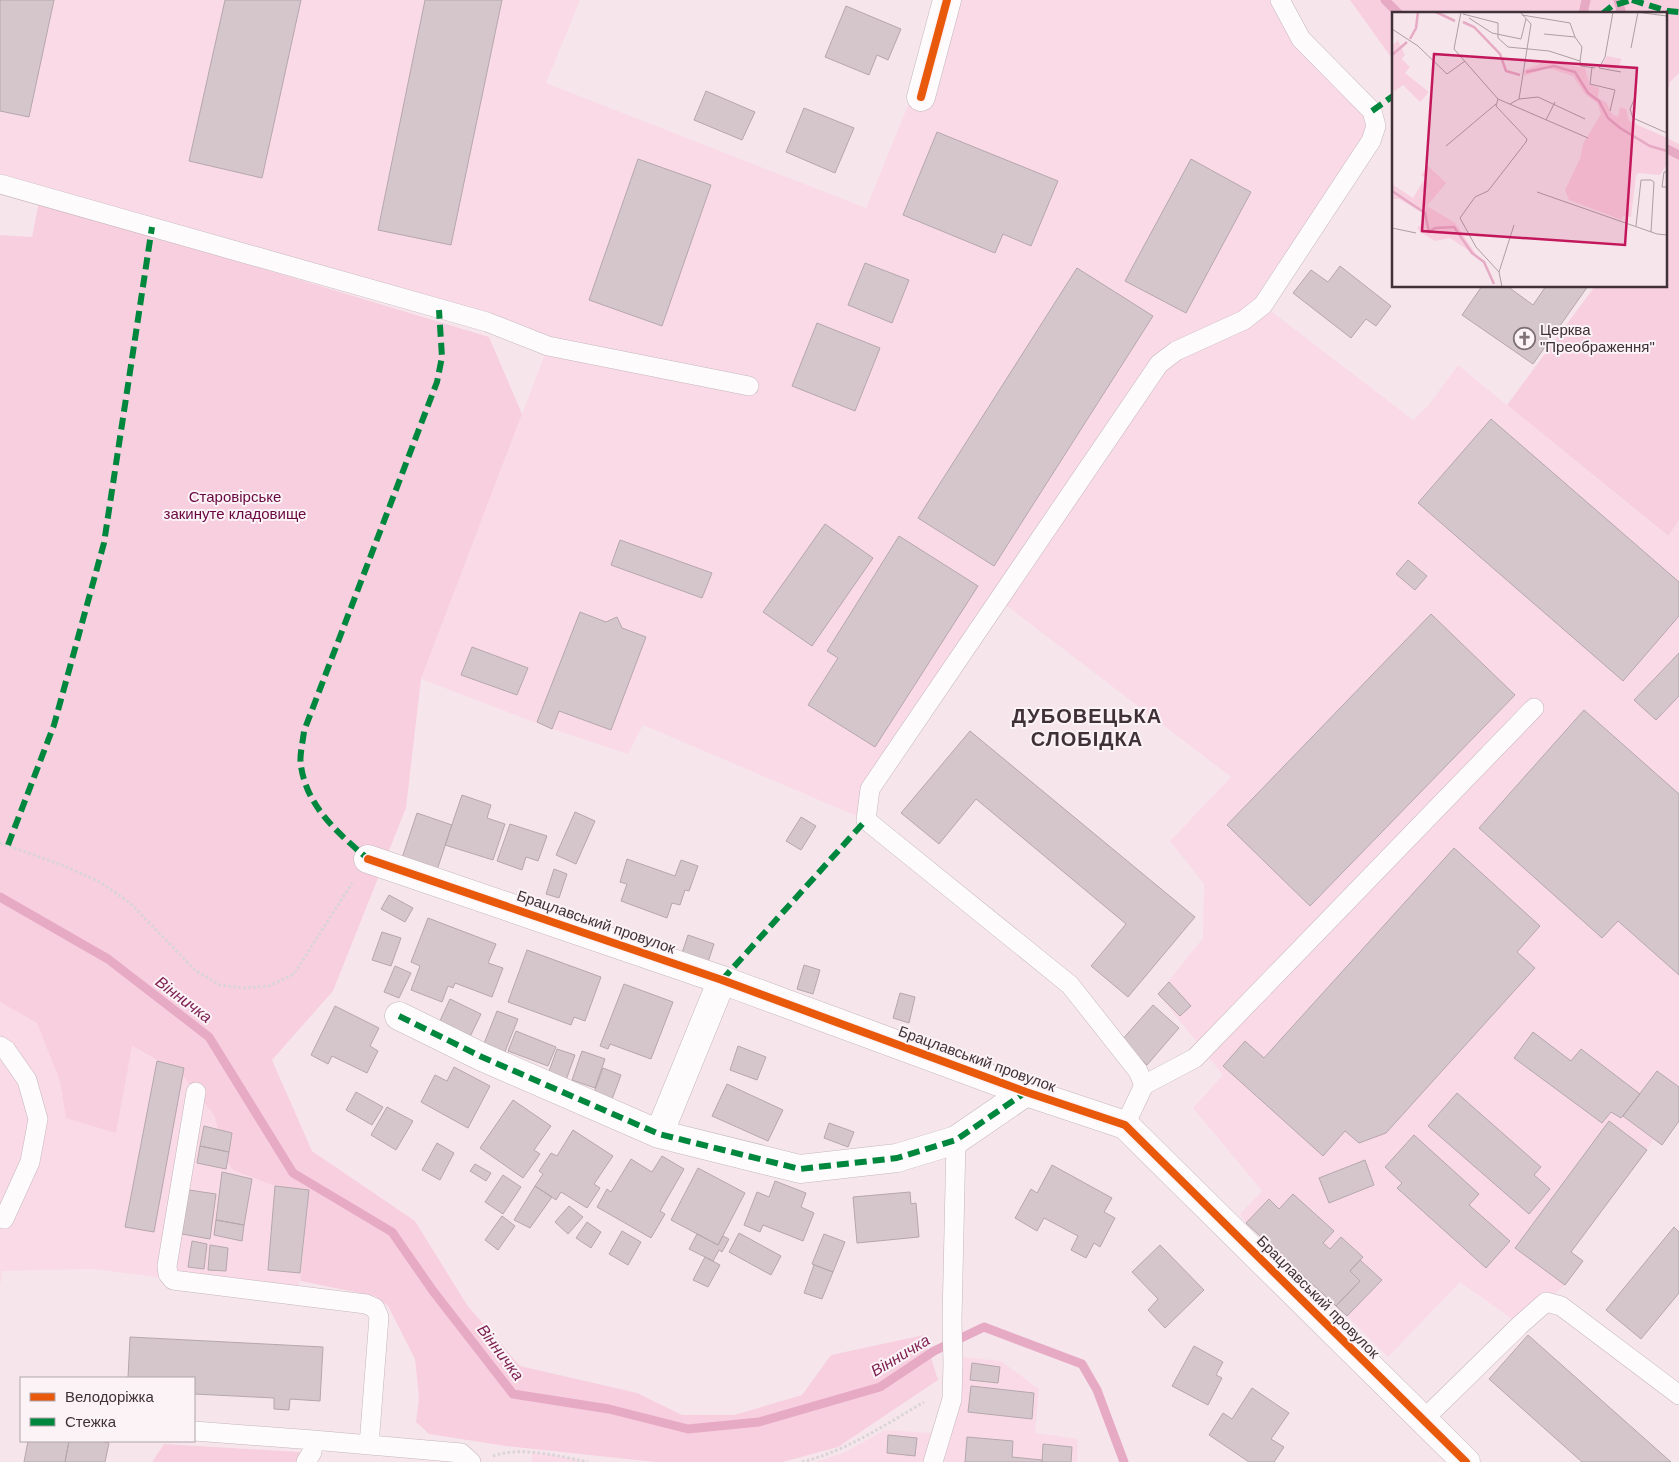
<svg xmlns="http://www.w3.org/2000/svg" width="1679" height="1462" font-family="Arial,sans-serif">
<rect width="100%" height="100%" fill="#f6e6ec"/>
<!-- built -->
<path fill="#fadae7" d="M 0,0 L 580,0 L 546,83 L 866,208 L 909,103 L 921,97 L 947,0 L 1280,0 L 1376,126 L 1263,305 L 1413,420 L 1428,406 L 1458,365 L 1667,536 L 1679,519 L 1679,1121 L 1662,1145 L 1654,1139 L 1571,1252 L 1583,1261 L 1565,1285 L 1520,1325 L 1460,1282 L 1388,1357 L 1347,1316 L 1246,1223 L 1240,1214 L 1262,1191 L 1193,1108 L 1223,1075 L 1158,994 L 1203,938 L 1204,884 L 1170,841 L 1231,777 L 999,600 L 870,789 L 866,820 L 643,725 L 628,754 L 552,729 L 421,679 L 548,346 L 0,184 Z
M 0,943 L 139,1051 L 182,1075 L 214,1115 L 227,1161 L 309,1190 L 298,1295 L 93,1269 L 2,1271 L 0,1287 Z
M 962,1357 L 1001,1361 L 1039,1389 L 1035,1433 L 1078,1439 L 1077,1462 L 815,1462 L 843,1453 L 885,1430 L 947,1434 Z
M 532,1453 L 548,1454 L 588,1462 L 532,1462 Z"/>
<!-- green -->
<path fill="#f8cfdf" d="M 1350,0 L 1679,0 L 1679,73 L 1670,82 L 1665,103 L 1665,14 L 1393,14 L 1393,60 Z
M 1665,125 L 1669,139 L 1679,144 L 1679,520 L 1668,536 L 1507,405 L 1595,286 L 1665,286 Z
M 39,201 L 489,337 L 522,414 L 421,679 L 406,808 L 333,991 L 272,1060 L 312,1151 L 415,1221 L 467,1305 L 520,1366 L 637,1393 L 682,1415 L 734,1415 L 802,1395 L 831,1355 L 924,1335 L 938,1380 L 838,1447 L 783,1462 L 655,1462 L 506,1446 L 429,1434 L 416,1422 L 419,1398 L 415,1359 L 388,1306 L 375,1296 L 300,1281 L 309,1191 L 275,1186 L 233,1170 L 227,1161 L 214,1115 L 182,1075 L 132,1046 L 116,1133 L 66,1118 L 60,1081 L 37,1023 L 0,1002 L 0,235 L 32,237 Z
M 164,1444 L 300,1452 L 300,1460 L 299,1462 L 152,1462 Z"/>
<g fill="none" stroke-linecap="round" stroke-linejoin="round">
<!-- stream -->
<path stroke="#e7aac4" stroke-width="9" d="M 1385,0 L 1399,14
M 1618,0 L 1622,14
M 1583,14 L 1586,0
M 1665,148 L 1679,155
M 0,897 L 108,959 L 209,1037 L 293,1173 L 392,1232 L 433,1291 L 513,1394 L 609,1409 L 688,1429 L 759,1422 L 880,1387 L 934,1351 L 984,1327 L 1082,1364 L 1097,1390 L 1124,1462"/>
</g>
<!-- building -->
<path fill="#d4c6cb" stroke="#b5a7ac" d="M 0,0 L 54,0 L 29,117 L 0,111 Z
M 225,0 L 301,0 L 262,178 L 189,161 Z
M 425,0 L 502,0 L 451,245 L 378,230 Z
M 846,6 L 901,29 L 888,60 L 877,55 L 869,75 L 825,57 Z
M 706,91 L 755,112 L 742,140 L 694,120 Z
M 804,108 L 854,128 L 835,173 L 786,152 Z
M 937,132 L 1058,181 L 1031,246 L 1003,234 L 995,253 L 903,215 Z
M 638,159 L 711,185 L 662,326 L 589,300 Z
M 1191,159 L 1251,192 L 1186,313 L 1125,281 Z
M 865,263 L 909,280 L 892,323 L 848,305 Z
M 1340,266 L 1391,306 L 1376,326 L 1366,319 L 1351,338 L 1293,293 L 1311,270 L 1328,282 Z
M 1077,268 L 1153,316 L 994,566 L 918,518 Z
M 1482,286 L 1507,286 L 1533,305 L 1546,286 L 1588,286 L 1533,364 L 1462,315 Z
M 817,323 L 880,348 L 855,411 L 792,386 Z
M 1491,419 L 1679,582 L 1679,616 L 1623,681 L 1418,503 Z
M 825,524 L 873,558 L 812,646 L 763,612 Z
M 899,536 L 978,586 L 875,747 L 808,705 L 838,658 L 827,651 Z
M 620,540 L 712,573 L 702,598 L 611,565 Z
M 1408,560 L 1427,576 L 1415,590 L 1396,574 Z
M 580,612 L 606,622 L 617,617 L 622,628 L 646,637 L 611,730 L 559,711 L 552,729 L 537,722 Z
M 1431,614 L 1515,695 L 1310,906 L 1227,825 Z
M 472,647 L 528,668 L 517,695 L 461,675 Z
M 1679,653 L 1679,696 L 1656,720 L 1634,700 Z
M 1584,710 L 1679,794 L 1679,975 L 1618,921 L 1602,938 L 1479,828 Z
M 970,731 L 1195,917 L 1128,997 L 1091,966 L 1126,924 L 976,799 L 939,844 L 901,813 Z
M 462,795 L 491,805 L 487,818 L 505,824 L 493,860 L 445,845 Z
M 575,812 L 595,821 L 576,864 L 556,855 Z
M 417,813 L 452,825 L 436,873 L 401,861 Z
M 801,817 L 816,826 L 801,850 L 786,841 Z
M 510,824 L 547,836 L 538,861 L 526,857 L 522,870 L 497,861 Z
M 1454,848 L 1540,926 L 1517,952 L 1535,968 L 1386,1133 L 1359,1143 L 1345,1131 L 1323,1156 L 1223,1066 L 1245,1041 L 1264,1058 Z
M 627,859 L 675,876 L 681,860 L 698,866 L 689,891 L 685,890 L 680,905 L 672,903 L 667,918 L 621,901 L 627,884 L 620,882 Z
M 554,869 L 567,874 L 559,898 L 546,894 Z
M 389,895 L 413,908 L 405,922 L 381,909 Z
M 428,918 L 496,944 L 488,963 L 503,968 L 492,997 L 455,983 L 453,988 L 448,986 L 442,1002 L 411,990 L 420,966 L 411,962 Z
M 382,932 L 401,938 L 391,966 L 372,960 Z
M 688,935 L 714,944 L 708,962 L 682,953 Z
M 527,950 L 601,977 L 585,1021 L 574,1017 L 571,1025 L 508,1002 Z
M 804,965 L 820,970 L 813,994 L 797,989 Z
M 395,966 L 411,973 L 399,998 L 384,992 Z
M 1169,982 L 1191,1006 L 1180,1016 L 1158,994 Z
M 624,984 L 673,1002 L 651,1059 L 610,1044 L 608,1049 L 600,1046 Z
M 900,993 L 915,997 L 909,1023 L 893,1018 Z
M 450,999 L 481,1014 L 469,1039 L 438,1025 Z
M 1153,1005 L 1179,1028 L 1147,1065 L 1121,1041 Z
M 335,1006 L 379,1028 L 370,1046 L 378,1051 L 367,1073 L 332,1056 L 328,1064 L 311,1055 Z
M 497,1011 L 518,1019 L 504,1054 L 483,1046 Z
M 516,1031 L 556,1047 L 548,1066 L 508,1051 Z
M 1533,1032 L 1571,1061 L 1581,1049 L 1640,1094 L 1621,1118 L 1611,1112 L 1602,1123 L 1514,1058 Z
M 738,1046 L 766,1057 L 757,1080 L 730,1070 Z
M 557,1049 L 575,1055 L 565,1083 L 547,1077 Z
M 582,1051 L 605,1059 L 595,1088 L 572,1080 Z
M 157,1061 L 184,1068 L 154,1232 L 125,1227 Z
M 454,1067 L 490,1086 L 468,1128 L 421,1102 L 435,1075 L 447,1081 Z
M 603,1068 L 621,1075 L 611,1102 L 593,1095 Z
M 1657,1071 L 1679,1087 L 1679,1121 L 1662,1145 L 1623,1116 Z
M 727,1084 L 783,1110 L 768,1141 L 712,1116 Z
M 356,1092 L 383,1107 L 372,1125 L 346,1110 Z
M 1457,1093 L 1541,1167 L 1534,1175 L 1550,1189 L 1529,1214 L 1428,1126 Z
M 513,1100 L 551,1126 L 534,1150 L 540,1154 L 523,1178 L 480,1148 Z
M 387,1107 L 413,1121 L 396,1150 L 371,1135 Z
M 1609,1121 L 1647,1150 L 1571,1252 L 1583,1261 L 1565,1285 L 1515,1248 Z
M 829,1123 L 854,1132 L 848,1147 L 824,1138 Z
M 204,1126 L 232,1133 L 229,1152 L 200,1146 Z
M 573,1130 L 613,1156 L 594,1184 L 600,1188 L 587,1208 L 561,1192 L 556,1200 L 535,1186 L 543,1174 L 539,1171 L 551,1153 L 557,1156 Z
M 1414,1135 L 1479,1194 L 1469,1205 L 1510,1241 L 1486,1268 L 1397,1188 L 1402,1183 L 1385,1167 Z
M 437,1143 L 454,1153 L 440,1180 L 422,1170 Z
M 200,1146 L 229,1152 L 226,1169 L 197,1163 Z
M 662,1156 L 684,1169 L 660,1211 L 665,1214 L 651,1238 L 597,1207 L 607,1189 L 611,1192 L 631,1159 L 652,1172 Z
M 1365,1160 L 1374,1185 L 1329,1203 L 1319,1178 Z
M 475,1164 L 491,1173 L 486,1181 L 470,1171 Z
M 1052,1165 L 1112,1198 L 1104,1212 L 1115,1218 L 1100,1247 L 1094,1243 L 1086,1258 L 1071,1250 L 1078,1236 L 1044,1218 L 1037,1231 L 1015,1218 L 1031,1189 L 1037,1193 Z
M 698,1168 L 745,1193 L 718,1245 L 671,1220 Z
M 222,1172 L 252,1179 L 244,1225 L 216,1220 Z
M 503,1175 L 521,1187 L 503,1214 L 485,1202 Z
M 775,1181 L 806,1193 L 801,1207 L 814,1213 L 803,1241 L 763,1225 L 760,1232 L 744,1225 L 757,1192 L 769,1197 Z
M 275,1186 L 309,1190 L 300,1273 L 268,1270 Z
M 535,1186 L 552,1197 L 530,1228 L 514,1220 Z
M 189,1190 L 216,1194 L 210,1239 L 182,1234 Z
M 910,1192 L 911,1204 L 916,1203 L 919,1237 L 857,1243 L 853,1197 Z
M 1293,1194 L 1334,1231 L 1323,1243 L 1330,1249 L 1341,1237 L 1363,1257 L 1350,1271 L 1360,1281 L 1336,1306 L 1246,1223 L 1269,1199 L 1279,1209 Z
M 569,1206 L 583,1217 L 568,1234 L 555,1222 Z
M 502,1216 L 515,1226 L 498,1250 L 485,1240 Z
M 216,1220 L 244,1225 L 242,1241 L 214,1235 Z
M 587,1222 L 601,1232 L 591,1248 L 576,1238 Z
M 1674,1227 L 1679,1232 L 1679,1293 L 1641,1339 L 1606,1310 Z
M 622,1231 L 641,1242 L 628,1265 L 609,1254 Z
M 739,1233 L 781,1256 L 771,1275 L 729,1252 Z
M 697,1234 L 718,1245 L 723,1236 L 729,1239 L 722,1252 L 719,1250 L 713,1261 L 689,1249 Z
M 824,1234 L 845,1242 L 833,1272 L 812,1264 Z
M 192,1241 L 207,1244 L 204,1269 L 188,1267 Z
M 210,1245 L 228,1248 L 226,1271 L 208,1270 Z
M 1160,1245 L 1204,1290 L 1165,1328 L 1148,1310 L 1158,1299 L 1132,1272 Z
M 705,1257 L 720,1265 L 708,1287 L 693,1280 Z
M 1360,1260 L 1382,1280 L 1347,1316 L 1336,1306 L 1360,1281 L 1350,1271 Z
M 814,1265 L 833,1272 L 822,1299 L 804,1293 Z
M 1528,1335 L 1671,1462 L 1582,1462 L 1489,1379 Z
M 130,1337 L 323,1347 L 320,1401 L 290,1399 L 289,1410 L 274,1409 L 274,1398 L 194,1394 L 194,1378 L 128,1378 Z
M 1194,1346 L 1223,1362 L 1216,1375 L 1222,1378 L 1208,1405 L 1172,1386 Z
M 972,1363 L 1000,1367 L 998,1383 L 970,1380 Z
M 971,1386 L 1034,1393 L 1032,1419 L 968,1412 Z
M 1252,1388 L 1289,1413 L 1271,1439 L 1284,1447 L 1274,1462 L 1249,1462 L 1209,1435 L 1223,1413 L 1232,1419 Z
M 888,1435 L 917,1438 L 915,1456 L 887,1453 Z
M 967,1437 L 1013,1441 L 1012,1457 L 1042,1460 L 1042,1462 L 965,1462 Z
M 28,1441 L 69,1441 L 65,1462 L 24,1462 Z
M 69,1441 L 99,1441 L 109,1443 L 105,1462 L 65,1462 Z
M 1043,1444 L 1072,1447 L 1071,1462 L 1042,1462 Z"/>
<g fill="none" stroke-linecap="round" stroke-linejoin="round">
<defs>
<path id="service" d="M 0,184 L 487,322 L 548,346 L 749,386
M 0,1046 L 6,1050 L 27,1080 L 38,1119 L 30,1162 L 4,1219
M 1144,1085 L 1195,1058 L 1534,708
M 196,1092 L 167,1266 L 168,1274 L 173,1280 L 366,1304 L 375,1308 L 379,1317 L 369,1445
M 1125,1125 L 1144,1085 L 1138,1071 L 1070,985 L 866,820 L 870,789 L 1159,364 L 1176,351 L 1244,320 L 1263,305 L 1371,141 L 1376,126 L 1372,111 L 1301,39 L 1280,0
M 1423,1420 L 1520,1325 L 1546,1302 L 1561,1306 L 1679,1395
M 194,1431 L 313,1440 L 312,1452 L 306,1462
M 313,1440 L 461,1453 L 471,1462
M 933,1462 L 952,1399 L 953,1363 L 952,1320 L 956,1140"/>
<path id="minor" d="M 921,97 L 947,0
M 368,859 L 722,980 L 1026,1092 L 1125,1125 L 1466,1462
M 399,1016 L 482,1057 L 659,1134 L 800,1169 L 897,1158 L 956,1140 L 1026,1092
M 659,1134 L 722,980"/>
</defs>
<!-- service casing -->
<use href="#service" stroke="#c4b6bc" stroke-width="20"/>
<!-- minor casing -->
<use href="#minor" stroke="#c4b6bc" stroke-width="29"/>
<!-- path -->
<path stroke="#d9d4d6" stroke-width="3" stroke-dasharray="2.5 2.5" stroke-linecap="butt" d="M 0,843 L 62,865 L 100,882 L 130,903 L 196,971 L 220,985 L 243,988 L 269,986 L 294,974 L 352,883
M 493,1456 C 521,1446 559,1456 588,1462
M 802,1462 C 846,1451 885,1425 924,1402"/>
<!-- service -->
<use href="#service" stroke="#fefbfc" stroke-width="19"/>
<!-- minor -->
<use href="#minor" stroke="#fefbfc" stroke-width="28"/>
<!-- quiet -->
<path stroke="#00873e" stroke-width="6" stroke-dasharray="12 6" stroke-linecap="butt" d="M 1632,0 L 1668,11 L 1679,12
M 1602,14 L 1612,6 L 1631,0
M 1372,111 L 1393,96
M 8,845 L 54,725 L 104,543 L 152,227
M 372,860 L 368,859 C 338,833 307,807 301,766 C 299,756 303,742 304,731 L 437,382 L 442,357 L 439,310
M 722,980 L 866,820
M 399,1016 L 482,1057 L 659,1134 L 800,1169 L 897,1158 L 956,1140 L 1026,1092"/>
<defs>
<path id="cycleway" d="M 921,97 L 947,0
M 368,859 L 722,980 L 1026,1092 L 1125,1125 L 1466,1462"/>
</defs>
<!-- cycleway casing -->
<use href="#cycleway" stroke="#fbf3f6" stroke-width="11"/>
<!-- cycleway -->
<use href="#cycleway" stroke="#e8590c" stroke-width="8"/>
</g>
<!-- icons -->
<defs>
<symbol id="church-ring" viewBox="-11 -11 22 22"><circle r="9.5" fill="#fbf3f6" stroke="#7f7076" stroke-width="1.5"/><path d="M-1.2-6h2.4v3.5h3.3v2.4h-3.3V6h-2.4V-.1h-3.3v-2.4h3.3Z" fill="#7f7076"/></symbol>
</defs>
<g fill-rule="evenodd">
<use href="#church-ring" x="1512" y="326" width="25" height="25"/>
</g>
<g text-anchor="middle" stroke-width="4" stroke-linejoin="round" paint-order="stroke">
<!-- poi labels -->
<g font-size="15" fill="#3f3137" stroke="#fbf3f6" text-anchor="start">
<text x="1540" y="335">Церква<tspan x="1540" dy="17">"Преображення"</tspan></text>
</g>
<!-- park labels -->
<g font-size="15" fill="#690740" stroke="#fbf3f6">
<text x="235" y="502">Старовірське<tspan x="235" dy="17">закинуте кладовище</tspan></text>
</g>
<!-- street labels -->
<g font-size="15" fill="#3f3137" stroke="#fbf3f6">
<text transform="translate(596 922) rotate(19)" y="5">Брацлавський провулок</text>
<text transform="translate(977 1059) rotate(20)" y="5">Брацлавський провулок</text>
<text transform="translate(1318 1297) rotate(45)" y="5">Брацлавський провулок</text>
</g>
<!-- water labels -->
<g font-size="16" font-style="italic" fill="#7d1f51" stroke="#fbf3f6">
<text transform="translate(184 999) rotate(37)" y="6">Вінничка</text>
<text transform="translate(501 1352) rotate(53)" y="6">Вінничка</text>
<text transform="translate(900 1355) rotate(-31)" y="6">Вінничка</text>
</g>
<!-- district labels -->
<g font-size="20" font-weight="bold" letter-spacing="1" fill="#3f3137" stroke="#fbf3f6">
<text x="1087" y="723">ДУБОВЕЦЬКА<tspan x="1087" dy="23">СЛОБІДКА</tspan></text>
</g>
</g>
<!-- overview -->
<g transform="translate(1392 12)">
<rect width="275" height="275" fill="#f6e6ec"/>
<path d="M 6,28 L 13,43 L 10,47 L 18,55 L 13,61 L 37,80 L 28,90 L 11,73 L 3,79 L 0,77 L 0,34 ZM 215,44 L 230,47 L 225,57 L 209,54 ZM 155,49 L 193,56 L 197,72 L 207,76 L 206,86 L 214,90 L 220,102 L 226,105 L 228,95 L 234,97 L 237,109 L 275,126 L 275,152 L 268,163 L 246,161 L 244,164 L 239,205 L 231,204 L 230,208 L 177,188 L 173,178 L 188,147 L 191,132 L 209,102 L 205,91 L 193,82 L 181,64 L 156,56 L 132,64 L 131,58 ZM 36,154 L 54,171 L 35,194 L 63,211 L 86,245 L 58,226 L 43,229 L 30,221 L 25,216 L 32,209 L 32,202 L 7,187 L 0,187 L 0,172 L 21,186 L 33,166 L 29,163 Z" fill="#f8cfdf"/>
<path fill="none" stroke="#e7aac4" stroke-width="2.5" d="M 44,0 L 63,9M 71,10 L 82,15 L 108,42 L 114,59 L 128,63M 18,27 L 24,16 L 26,0M 0,43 L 15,30M 134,60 L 162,54 L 183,60 L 196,81 L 207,89 L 216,106 L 228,116 L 258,134 L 275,139M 0,179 L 33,201 L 37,220 L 43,216 L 62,215 L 80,241 L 92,250 L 102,272"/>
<path fill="none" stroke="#ad9ea4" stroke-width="1" d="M 69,0 L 62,37 L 106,87 L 196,126M 221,0 L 213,45 L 207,56 L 229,60M 244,0 L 275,4M 71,2 L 106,11 L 106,26 L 116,35 L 157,39 L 188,49 L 190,35 L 183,25 L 152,22M 130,3 L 178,11 L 183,25M 77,6 L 100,21 L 129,27 L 134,7M 0,17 L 26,34 L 55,62 L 73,49M 239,36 L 246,0M 188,49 L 189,54 L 203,56M 200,55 L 198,72 L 223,78 L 218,99M 243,86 L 238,97 L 241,106 L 275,121M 106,87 L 104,94 L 135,127 L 134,130 L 96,179 L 83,185 L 68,206 L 84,235 L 107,260M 127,87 L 139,12 L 128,0M 118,92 L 127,87 L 146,85 L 193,107M 154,108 L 163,90M 54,134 L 104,92M 275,160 L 272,160 L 270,175 L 275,175M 145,180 L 265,222 L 275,223M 244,214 L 249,168 L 259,168 L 262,170 L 259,220M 0,216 L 24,221M 34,275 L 83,275M 110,275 L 107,260 L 122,213"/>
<path fill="#c2185b" fill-opacity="0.15" stroke="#c2185b" stroke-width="2.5" d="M 42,42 L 245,56 L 233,233 L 30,219 Z"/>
<rect width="275" height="275" fill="none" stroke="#3f3137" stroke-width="2.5"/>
</g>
<!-- legend -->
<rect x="20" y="1377" width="175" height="65" fill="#fbf3f6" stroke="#b0a5aa"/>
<rect x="30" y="1393" width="25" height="8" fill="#e8590c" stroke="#b0a5aa"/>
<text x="65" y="1402" font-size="15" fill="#3f3137">Велодоріжка</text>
<rect x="30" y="1418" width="25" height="8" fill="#00873e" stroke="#b0a5aa"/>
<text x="65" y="1427" font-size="15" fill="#3f3137">Стежка</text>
</svg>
